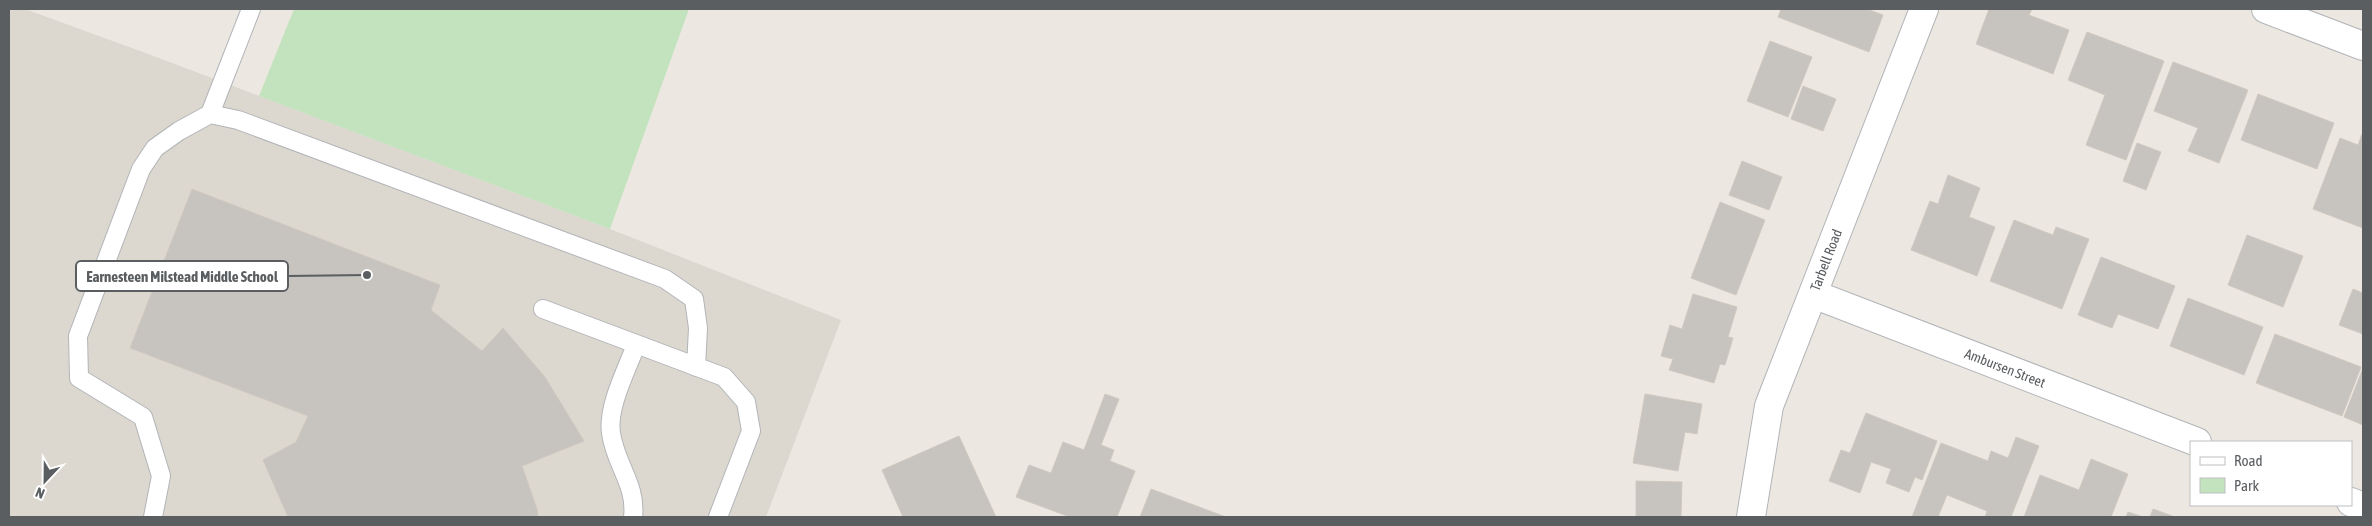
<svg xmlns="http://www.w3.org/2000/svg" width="2372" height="526" font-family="'Asap Condensed',sans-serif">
<rect width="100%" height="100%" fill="#ece8e1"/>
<!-- education -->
<path fill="#dcd7cf" d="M 9,9 L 25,9 L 151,55 L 610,229 L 841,320 L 766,517 L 9,517 Z"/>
<!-- green -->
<path fill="#c3e3be" d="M 294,9 L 689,9 L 610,229 L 259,96 Z"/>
<!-- building -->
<path fill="#c7c3be" stroke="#d0c9c0" d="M 1781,9 L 1867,9 L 1883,15 L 1869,52 L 1778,17 Z
M 1989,9 L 2032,9 L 2029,15 L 2069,30 L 2053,74 L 1976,44 Z
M 2087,32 L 2164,61 L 2126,160 L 2086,145 L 2105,95 L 2068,80 Z
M 1770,41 L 1812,57 L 1788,117 L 1747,101 Z
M 2173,62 L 2248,90 L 2219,163 L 2188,151 L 2198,128 L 2154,111 Z
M 1803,86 L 1836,99 L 1823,131 L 1791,119 Z
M 2258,94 L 2334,123 L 2317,169 L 2241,140 Z
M 2362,134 L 2363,135 L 2363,228 L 2313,209 L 2340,138 L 2358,145 Z
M 2137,143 L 2161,152 L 2146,190 L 2123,181 Z
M 1742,161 L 1782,177 L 1769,210 L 1729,195 Z
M 1948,175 L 1980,188 L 1969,217 L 1995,227 L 1977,276 L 1911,250 L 1930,201 L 1938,204 Z
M 192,189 L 440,285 L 431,310 L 482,351 L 503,328 L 545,377 L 584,441 L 522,466 L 537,509 L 538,517 L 288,517 L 263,460 L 296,442 L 308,416 L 130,348 Z
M 1720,202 L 1765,220 L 1736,295 L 1691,278 Z
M 2014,220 L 2053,235 L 2056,227 L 2089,239 L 2062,309 L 1990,281 Z
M 2247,235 L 2303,256 L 2283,307 L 2228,285 Z
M 2101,257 L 2175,286 L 2158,329 L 2118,314 L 2112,328 L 2078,315 Z
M 2353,289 L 2363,293 L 2363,334 L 2339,325 Z
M 1693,294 L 1737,307 L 1728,337 L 1733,338 L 1725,365 L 1720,364 L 1714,383 L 1669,370 L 1673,359 L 1661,356 L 1670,325 L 1682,329 Z
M 2188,298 L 2263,327 L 2244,375 L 2170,346 Z
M 2275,334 L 2361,367 L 2342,416 L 2256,383 Z
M 2363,368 L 2363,425 L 2344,417 Z
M 1105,394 L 1119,399 L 1101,445 L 1114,450 L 1110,461 L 1135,471 L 1117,517 L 1070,517 L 1016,497 L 1029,465 L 1051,473 L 1063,442 L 1084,450 Z
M 1645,394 L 1702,404 L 1697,434 L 1685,432 L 1678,471 L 1633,463 Z
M 1866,413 L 1937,441 L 1922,480 L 1915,477 L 1909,492 L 1886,483 L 1891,469 L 1871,462 L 1860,493 L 1829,481 L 1841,450 L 1850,453 Z
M 959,436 L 996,517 L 903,517 L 882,470 Z
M 2016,437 L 2039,446 L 2011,517 L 1985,517 L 1987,511 L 1947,495 L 1938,517 L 1912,517 L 1941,443 L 1988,461 L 1991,451 L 2008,458 Z
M 2091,459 L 2128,474 L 2111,517 L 2024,517 L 2040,475 L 2079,490 Z
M 1636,481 L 1682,482 L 1681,517 L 1636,517 Z
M 1151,489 L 1226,517 L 1140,517 Z
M 2153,509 L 2175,517 L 2150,517 Z
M 2128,512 L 2143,517 L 2126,517 Z"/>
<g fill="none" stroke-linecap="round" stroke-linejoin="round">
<defs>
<path id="lane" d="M 210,114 L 251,9
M 543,309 L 724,377 L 746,402 L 751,431 L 718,517
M 153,517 L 161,476 L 143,417 L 79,378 L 78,336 L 141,169 L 155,148 L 179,131 L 210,114 L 238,120 L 665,279 L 694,299 L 698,328 L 696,367
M 633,517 C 637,485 615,464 611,433 C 607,407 627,369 636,345"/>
<path id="street" d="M 2266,9 L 2363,46
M 1813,294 L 2197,442
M 2351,502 L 2363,507
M 1751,517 L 1769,406 L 1924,9"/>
</defs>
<!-- lane casing -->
<use href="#lane" stroke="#b2b5b8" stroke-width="20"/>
<!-- street casing -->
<use href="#street" stroke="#b2b5b8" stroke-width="30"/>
<!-- lane -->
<use href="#lane" stroke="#fff" stroke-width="18"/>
<!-- street -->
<use href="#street" stroke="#fff" stroke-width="28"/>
</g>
<g text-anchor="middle" stroke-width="5" stroke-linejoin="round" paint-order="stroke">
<!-- street labels -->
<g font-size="14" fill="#5a5e61" stroke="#fff">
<text transform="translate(1826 260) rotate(-69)" y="5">Tarbell Road</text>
<text transform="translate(2005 368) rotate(21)" y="5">Ambursen Street</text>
</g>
</g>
<!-- callouts -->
<path fill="none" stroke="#5a5e61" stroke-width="2" d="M367 275L288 276"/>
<circle fill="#5a5e61" stroke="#fff" stroke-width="2" cx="367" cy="275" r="5"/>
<rect fill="#fff" stroke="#5a5e61" stroke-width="2" x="76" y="261" width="212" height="30" rx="5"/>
<g font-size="15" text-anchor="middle" font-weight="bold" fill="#5a5e61">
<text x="182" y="282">Earnesteen Milstead Middle School</text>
</g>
<!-- border -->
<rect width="2372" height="526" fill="none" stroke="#5a5e61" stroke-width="20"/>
<!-- legend -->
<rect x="2190" y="441" width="162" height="65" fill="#ffffff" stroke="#bdbfc0"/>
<rect x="2200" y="457" width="25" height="8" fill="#ffffff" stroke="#bdbfc0"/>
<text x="2234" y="466" font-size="15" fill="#5a5e61">Road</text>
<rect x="2200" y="478" width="25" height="15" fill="#c3e3be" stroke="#bdbfc0"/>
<text x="2234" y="491" font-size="15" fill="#5a5e61">Park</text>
<!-- north arrow -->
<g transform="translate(45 481) rotate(202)" stroke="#ffffff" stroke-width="4" paint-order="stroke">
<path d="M0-4L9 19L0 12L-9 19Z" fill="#5a5e61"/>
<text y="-8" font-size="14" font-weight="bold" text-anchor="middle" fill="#5a5e61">N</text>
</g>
</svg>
